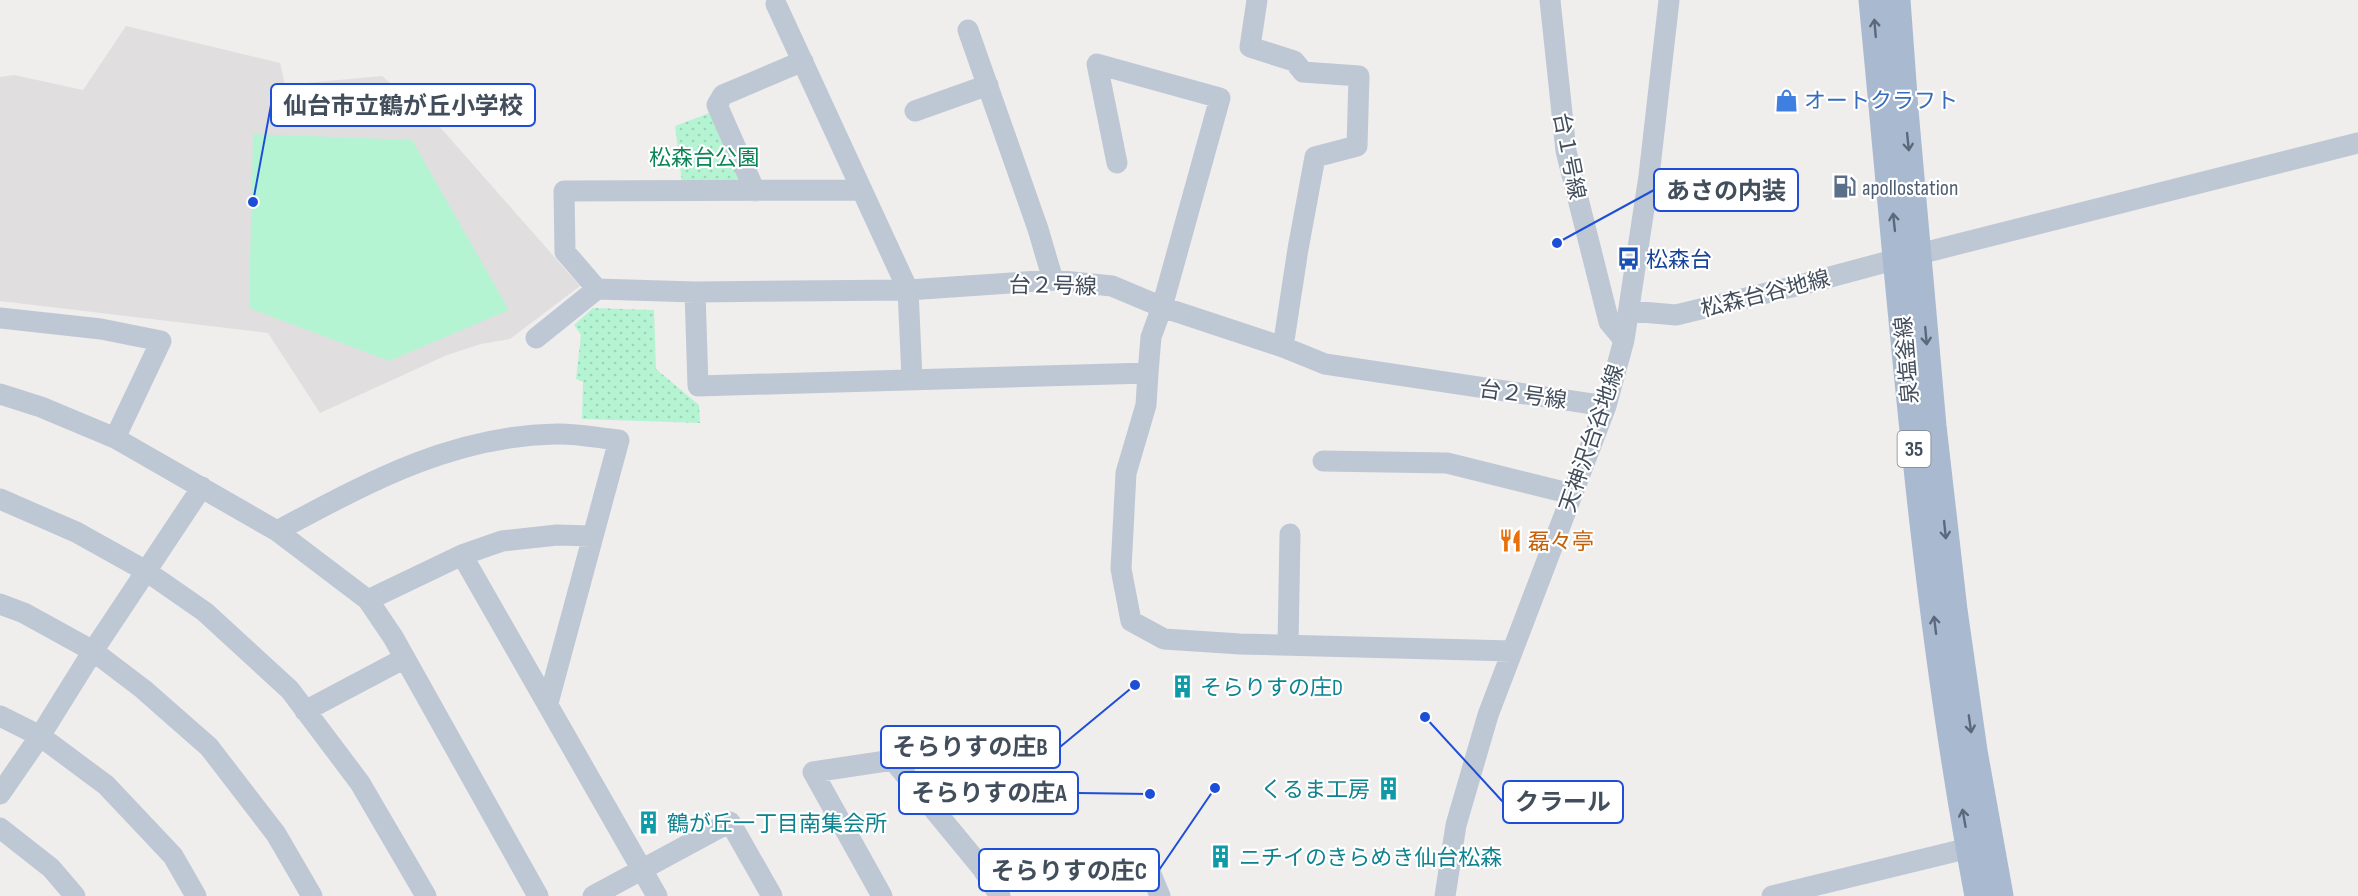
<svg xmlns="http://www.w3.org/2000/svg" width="2358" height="896" font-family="'Sofia Sans Condensed','Noto Sans JP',sans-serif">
<defs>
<pattern id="grass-dots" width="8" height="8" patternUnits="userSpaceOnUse" patternTransform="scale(1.5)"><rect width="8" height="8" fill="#b5f4d3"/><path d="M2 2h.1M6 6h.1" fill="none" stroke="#9dd3b8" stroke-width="1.8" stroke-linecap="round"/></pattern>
</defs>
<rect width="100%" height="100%" fill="#f0eded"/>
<!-- education -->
<path fill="#e1dedf" d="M 126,26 L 280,63 L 285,85 L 382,76 L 431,117 L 580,286 L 510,339 L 481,344 L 447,355 L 320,413 L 268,333 L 0,301 L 0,77 L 14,75 L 83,90 Z"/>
<!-- grass -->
<path fill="url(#grass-dots)" d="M 712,112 L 744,183 L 682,182 L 675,126 Z
M 593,308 L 654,310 L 656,369 L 699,405 L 700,423 L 582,419 L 583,382 L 576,379 L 581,335 L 574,325 Z"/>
<!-- garden -->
<path fill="#b5f4d3" d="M 253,134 L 412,140 L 509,310 L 389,361 L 249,308 Z"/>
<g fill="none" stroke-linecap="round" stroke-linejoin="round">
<!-- minor -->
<path stroke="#bec8d4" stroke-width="21" d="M 1257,0 L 1250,47 L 1294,61 L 1303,72 L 1359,76 L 1357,146 L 1315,157 L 1298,249 L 1283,347
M 1550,0 L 1566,151 L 1609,322 L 1624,340
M 776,4 L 908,290 L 912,378
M 968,30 L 1038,229 L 1053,280
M 915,111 L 988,85
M 755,191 L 717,105 L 723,95 L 803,61
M 1919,254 L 2358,143
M 597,289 L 565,252 L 564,191 L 862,190
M 695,292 L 698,386 L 1148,373 L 1151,337 L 1162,307 L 1220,98 L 1097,64 L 1117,163
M 1630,311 L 1676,315 L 1804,284 L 1897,259
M 0,318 L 101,329 L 161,341 L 115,438
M 536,338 L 597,289 L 695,292 L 908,290 L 1053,280 L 1112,286 L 1162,307 L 1283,347 L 1325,364 L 1606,406
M 1148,373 L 1146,405 L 1126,473 L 1121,569 L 1131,621 L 1164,639 L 1240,644 L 1512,651
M 0,394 L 41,407 L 115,438 L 277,531 L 368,600 L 393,637 L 538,896
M 1323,461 L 1447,463 L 1572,494
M 0,499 L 76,532 L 146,571 L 205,612 L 290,690 L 360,783 L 426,896
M 277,531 C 367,483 451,436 555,434 C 576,433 598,438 619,440 L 548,703
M 462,555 L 502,541 L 557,535 L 593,536
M 368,600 L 462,555 L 657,896
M 0,604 L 24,613 L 93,651 L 143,689 L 209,747 L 276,834 L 312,896
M 1288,645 L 1290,534
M 305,711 L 405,658
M 0,716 L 40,736 L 106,785 L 173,856 L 196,896
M 0,794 L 40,736 L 93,651 L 202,487
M 0,828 L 51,868 L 75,896
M 1148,867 L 1160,896
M 593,896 L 730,822 L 772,896
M 882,896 L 813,772 L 893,760 L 982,868 L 1000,896
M 1445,896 L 1456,825 L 1488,715 L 1606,406 L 1624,340 L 1649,176 L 1669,0
M 1772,896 L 1969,848"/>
<!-- major -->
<path stroke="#a9b9d0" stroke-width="27" d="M 1872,0 C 1901,299 1922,600 1978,896
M 1897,0 L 1905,110 L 1933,426 L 1954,610 L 1974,751 L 2000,896"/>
</g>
<!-- one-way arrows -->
<defs><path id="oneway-shaft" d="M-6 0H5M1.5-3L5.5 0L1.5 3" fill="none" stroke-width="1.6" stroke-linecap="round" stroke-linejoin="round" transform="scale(1.5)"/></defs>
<g stroke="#5c697a">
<use href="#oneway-shaft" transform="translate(1875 28) rotate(-95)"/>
<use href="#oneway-shaft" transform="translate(1908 142) rotate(84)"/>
<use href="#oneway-shaft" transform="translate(1894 222) rotate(-96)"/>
<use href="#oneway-shaft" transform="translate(1926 336) rotate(85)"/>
<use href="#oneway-shaft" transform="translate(1945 530) rotate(84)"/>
<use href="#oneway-shaft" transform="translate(1935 625) rotate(-97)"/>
<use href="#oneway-shaft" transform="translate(1970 724) rotate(82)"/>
<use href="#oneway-shaft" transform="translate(1964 818) rotate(-100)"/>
</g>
<!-- icons -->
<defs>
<symbol id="shop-bare" viewBox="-9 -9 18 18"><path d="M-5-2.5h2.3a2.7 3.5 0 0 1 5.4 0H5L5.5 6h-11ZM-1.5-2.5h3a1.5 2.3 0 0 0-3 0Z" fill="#3f7fe0" stroke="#fff" stroke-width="2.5" paint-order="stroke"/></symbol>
<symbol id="fuel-bare" viewBox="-9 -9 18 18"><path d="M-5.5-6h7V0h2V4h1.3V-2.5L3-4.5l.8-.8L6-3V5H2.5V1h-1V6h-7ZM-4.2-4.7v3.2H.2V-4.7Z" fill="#5c6f8a" stroke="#fff" stroke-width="2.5" paint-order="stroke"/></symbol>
<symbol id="bus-bare" viewBox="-9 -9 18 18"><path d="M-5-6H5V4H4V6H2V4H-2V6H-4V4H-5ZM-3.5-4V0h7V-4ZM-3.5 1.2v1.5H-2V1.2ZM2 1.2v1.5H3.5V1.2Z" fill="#1a4fb4" stroke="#fff" stroke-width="2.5" paint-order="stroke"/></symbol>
<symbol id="restaurant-bare" viewBox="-9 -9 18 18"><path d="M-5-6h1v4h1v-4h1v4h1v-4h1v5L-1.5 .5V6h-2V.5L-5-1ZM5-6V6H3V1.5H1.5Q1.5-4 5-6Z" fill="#e8710a" stroke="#fff" stroke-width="2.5" paint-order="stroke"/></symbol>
<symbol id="building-bare" viewBox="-9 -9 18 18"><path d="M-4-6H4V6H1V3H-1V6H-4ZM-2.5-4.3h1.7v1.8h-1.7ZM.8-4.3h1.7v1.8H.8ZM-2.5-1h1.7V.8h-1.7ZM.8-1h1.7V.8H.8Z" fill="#0f9aa8" stroke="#fff" stroke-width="2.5" paint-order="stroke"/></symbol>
</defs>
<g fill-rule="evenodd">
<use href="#shop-bare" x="1770" y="84" width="33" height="33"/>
<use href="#fuel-bare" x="1828" y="170" width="33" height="33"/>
<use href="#bus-bare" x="1612" y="242" width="33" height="33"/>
<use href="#restaurant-bare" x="1494" y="524" width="33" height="33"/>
<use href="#building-bare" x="1166" y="670" width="33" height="33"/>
<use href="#building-bare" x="1372" y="772" width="33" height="33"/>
<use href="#building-bare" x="632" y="806" width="33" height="33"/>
<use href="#building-bare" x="1204" y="840" width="33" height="33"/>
</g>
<g text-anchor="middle" stroke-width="4.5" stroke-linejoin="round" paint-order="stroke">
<!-- shield labels -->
<rect fill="#fff" stroke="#7b838e" stroke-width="1.5" x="1897.5" y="431" width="33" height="36" rx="4.5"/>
<g font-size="21" font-weight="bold" fill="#434e5d">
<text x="1914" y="456">35</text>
</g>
<!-- shop labels -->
<g font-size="22" fill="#366cbe" stroke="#fff" text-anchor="start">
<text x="1804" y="108">オートクラフト</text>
</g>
<!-- street labels -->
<g font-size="22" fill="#434e5d" stroke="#fff">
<text transform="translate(1570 156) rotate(79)" y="8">台１号線</text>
<text transform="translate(1053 285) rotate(1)" y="8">台２号線</text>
<text transform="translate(1765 293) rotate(-14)" y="8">松森台谷地線</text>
<text transform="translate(1906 360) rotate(-95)" y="8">泉塩釜線</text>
<text transform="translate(1523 394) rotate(8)" y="8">台２号線</text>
<text transform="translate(1591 438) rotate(-71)" y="8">天神沢台谷地線</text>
</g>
<!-- park labels -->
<g font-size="22" fill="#0c8655" stroke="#fff">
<text x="704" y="165">松森台公園</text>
</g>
<!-- service labels -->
<g font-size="22" fill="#4e5e75" stroke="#fff" text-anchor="start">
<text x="1862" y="195">apollostation</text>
</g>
<!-- transit labels -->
<g font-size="22" fill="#164399" stroke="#fff" text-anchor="start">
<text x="1646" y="267">松森台</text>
</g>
<!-- food labels -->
<g font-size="22" fill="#c56008" stroke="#fff" text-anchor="start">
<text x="1528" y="549">磊々亭</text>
</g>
<!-- culture labels -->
<g font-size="22" fill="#0d838f" stroke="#fff" text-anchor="start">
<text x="1200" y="695">そらりすの庄D</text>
<text x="1370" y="797" text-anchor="end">くるま工房</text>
<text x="667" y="831">鶴が丘一丁目南集会所</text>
<text x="1239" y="865">ニチイのきらめき仙台松森</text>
</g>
</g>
<!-- callouts -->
<path fill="none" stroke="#1d4ed8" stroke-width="2" d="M253 202L271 105M1557 243L1654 190M1135 685L1060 747M1150 794L1078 793M1425 717L1503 802M1215 788L1159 870"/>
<g fill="#1d4ed8" stroke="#fff" stroke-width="2">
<circle cx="253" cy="202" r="6"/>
<circle cx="1557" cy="243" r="6"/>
<circle cx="1135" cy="685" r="6"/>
<circle cx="1150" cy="794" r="6"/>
<circle cx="1425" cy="717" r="6"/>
<circle cx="1215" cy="788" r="6"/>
</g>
<g fill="#fff" stroke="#1d4ed8" stroke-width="2">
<rect x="271" y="84" width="264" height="42" rx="6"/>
<rect x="1654" y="169" width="144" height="42" rx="6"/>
<rect x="881" y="726" width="179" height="42" rx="6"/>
<rect x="899" y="772" width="179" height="42" rx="6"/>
<rect x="1503" y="781" width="120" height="42" rx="6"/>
<rect x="979" y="849" width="180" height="42" rx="6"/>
</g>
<g font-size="24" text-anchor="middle" font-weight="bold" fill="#434e5d">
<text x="403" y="114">仙台市立鶴が丘小学校</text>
<text x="1726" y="199">あさの内装</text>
<text x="970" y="755">そらりすの庄B</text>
<text x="989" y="801">そらりすの庄A</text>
<text x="1563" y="810">クラール</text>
<text x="1069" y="879">そらりすの庄C</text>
</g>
</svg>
